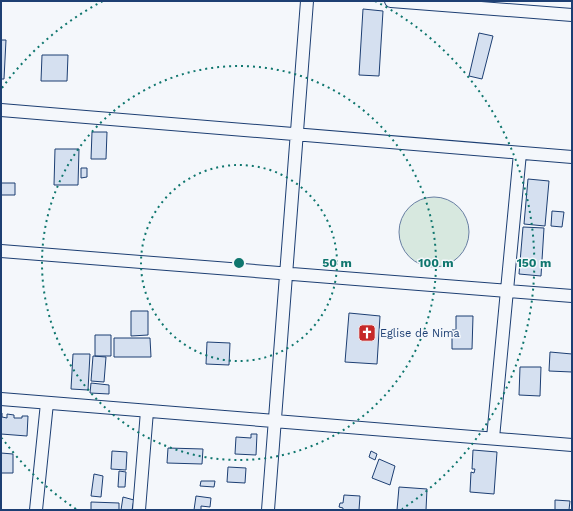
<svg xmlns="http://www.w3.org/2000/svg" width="573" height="511" font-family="'Work Sans',sans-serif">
<rect width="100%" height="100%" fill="#f4f7fb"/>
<!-- green -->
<path fill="#d7e8df" stroke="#687fa3" d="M399 232a35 35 0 1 1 70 0a35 35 0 1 1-70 0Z"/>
<!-- building -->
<path fill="#d5e0f0" stroke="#1d3f73" d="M 363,9 L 383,11 L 379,76 L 359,75 Z
M 479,33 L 493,36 L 482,79 L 469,76 Z
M 1,40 L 6,40 L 4,79 L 1,79 Z
M 42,55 L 68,55 L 67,81 L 41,81 Z
M 92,132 L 107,132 L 106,159 L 91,159 Z
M 55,149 L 79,149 L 78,185 L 54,185 Z
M 81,168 L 87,168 L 87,177 L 81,178 Z
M 528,179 L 549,181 L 545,226 L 524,224 Z
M 1,183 L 15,183 L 15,195 L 1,195 Z
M 552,211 L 564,212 L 562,227 L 551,226 Z
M 523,227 L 544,228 L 541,276 L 519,274 Z
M 131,311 L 148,311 L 148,335 L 131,336 Z
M 349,313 L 380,316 L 377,364 L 345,362 Z
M 456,316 L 473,316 L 472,349 L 452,349 L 452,330 L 456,330 Z
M 95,335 L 111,335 L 111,356 L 95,356 Z
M 114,338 L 150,338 L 151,357 L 114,357 Z
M 207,342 L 230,343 L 229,365 L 206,364 Z
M 550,352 L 572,354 L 572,372 L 549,371 Z
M 73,354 L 90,354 L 88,390 L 71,389 Z
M 93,356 L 106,357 L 104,382 L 91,381 Z
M 520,367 L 541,367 L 540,396 L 519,395 Z
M 91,383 L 109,385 L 109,394 L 90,393 Z
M 1,413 L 2,413 L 2,417 L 7,418 L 7,414 L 14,415 L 14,418 L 22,418 L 22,416 L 28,416 L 27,436 L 1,434 Z
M 251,434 L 257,434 L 256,455 L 235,454 L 236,437 L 251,438 Z
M 168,448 L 203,449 L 202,464 L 167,463 Z
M 473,450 L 497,452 L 494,494 L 470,492 L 471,472 L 474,473 L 475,469 L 472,469 Z
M 112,451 L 127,452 L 126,470 L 111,469 Z
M 371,451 L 377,454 L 375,460 L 369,457 Z
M 1,453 L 13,454 L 13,473 L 1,473 Z
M 379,459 L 395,466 L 390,485 L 372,478 Z
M 228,467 L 246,468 L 245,483 L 227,482 Z
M 119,471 L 126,472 L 125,487 L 118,487 Z
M 94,474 L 103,476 L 101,497 L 91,496 Z
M 201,481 L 215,481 L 214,487 L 200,486 Z
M 399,487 L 427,489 L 426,510 L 397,510 Z
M 344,495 L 360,496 L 359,510 L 343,510 L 343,508 L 339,507 L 340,503 L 343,503 Z
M 196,496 L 211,498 L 210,507 L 201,506 L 201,510 L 194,510 Z
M 123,497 L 134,500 L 132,510 L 121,510 Z
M 555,500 L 570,501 L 569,510 L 555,510 Z
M 91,502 L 119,503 L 119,510 L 91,510 Z"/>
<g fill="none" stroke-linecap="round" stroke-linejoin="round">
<defs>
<path id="street" d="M 391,1 L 572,15
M 1,110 L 572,157
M 1,251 L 572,296
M 1,399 L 572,445
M 493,438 L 520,153
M 36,510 L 47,403
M 139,510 L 147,411
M 268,510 L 307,1"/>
</defs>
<!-- street casing -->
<use href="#street" stroke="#1d3f73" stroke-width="14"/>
<!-- street -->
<use href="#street" stroke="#f4f7fb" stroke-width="12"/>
</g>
<!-- distance rings -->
<g fill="none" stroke="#0f766e" stroke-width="2" stroke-dasharray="2 4">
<circle cx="239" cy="263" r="98"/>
<circle cx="239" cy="263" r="197"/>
<path d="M76 509A295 295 0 0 1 2 438M2 88A295 295 0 0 1 103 1M375 1A295 295 0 0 1 402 509"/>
</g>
<!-- icons -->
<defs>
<symbol id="church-square" viewBox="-11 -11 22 22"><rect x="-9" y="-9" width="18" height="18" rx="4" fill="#c62828" stroke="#f4f7fb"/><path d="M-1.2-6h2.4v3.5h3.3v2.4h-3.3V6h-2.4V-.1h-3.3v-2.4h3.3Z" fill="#fff"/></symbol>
</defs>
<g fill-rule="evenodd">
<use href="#church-square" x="357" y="323" width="20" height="20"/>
</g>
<g text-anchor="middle" stroke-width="3" stroke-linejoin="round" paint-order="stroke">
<!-- poi labels -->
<g font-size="11" fill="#1d3f73" stroke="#f4f7fb" text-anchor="start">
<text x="380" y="337">Eglise de Nima</text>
</g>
</g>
<circle cx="239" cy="263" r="6" fill="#0f766e" stroke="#f4f7fb" stroke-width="2"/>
<g font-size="12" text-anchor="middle" font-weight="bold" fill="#0f766e" stroke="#f4f7fb" stroke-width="3" stroke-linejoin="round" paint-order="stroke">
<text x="337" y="267">50 m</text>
<text x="436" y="267">100 m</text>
<text x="534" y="267">150 m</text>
</g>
<!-- border -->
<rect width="573" height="511" fill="none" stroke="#1d3f73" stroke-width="4"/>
</svg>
